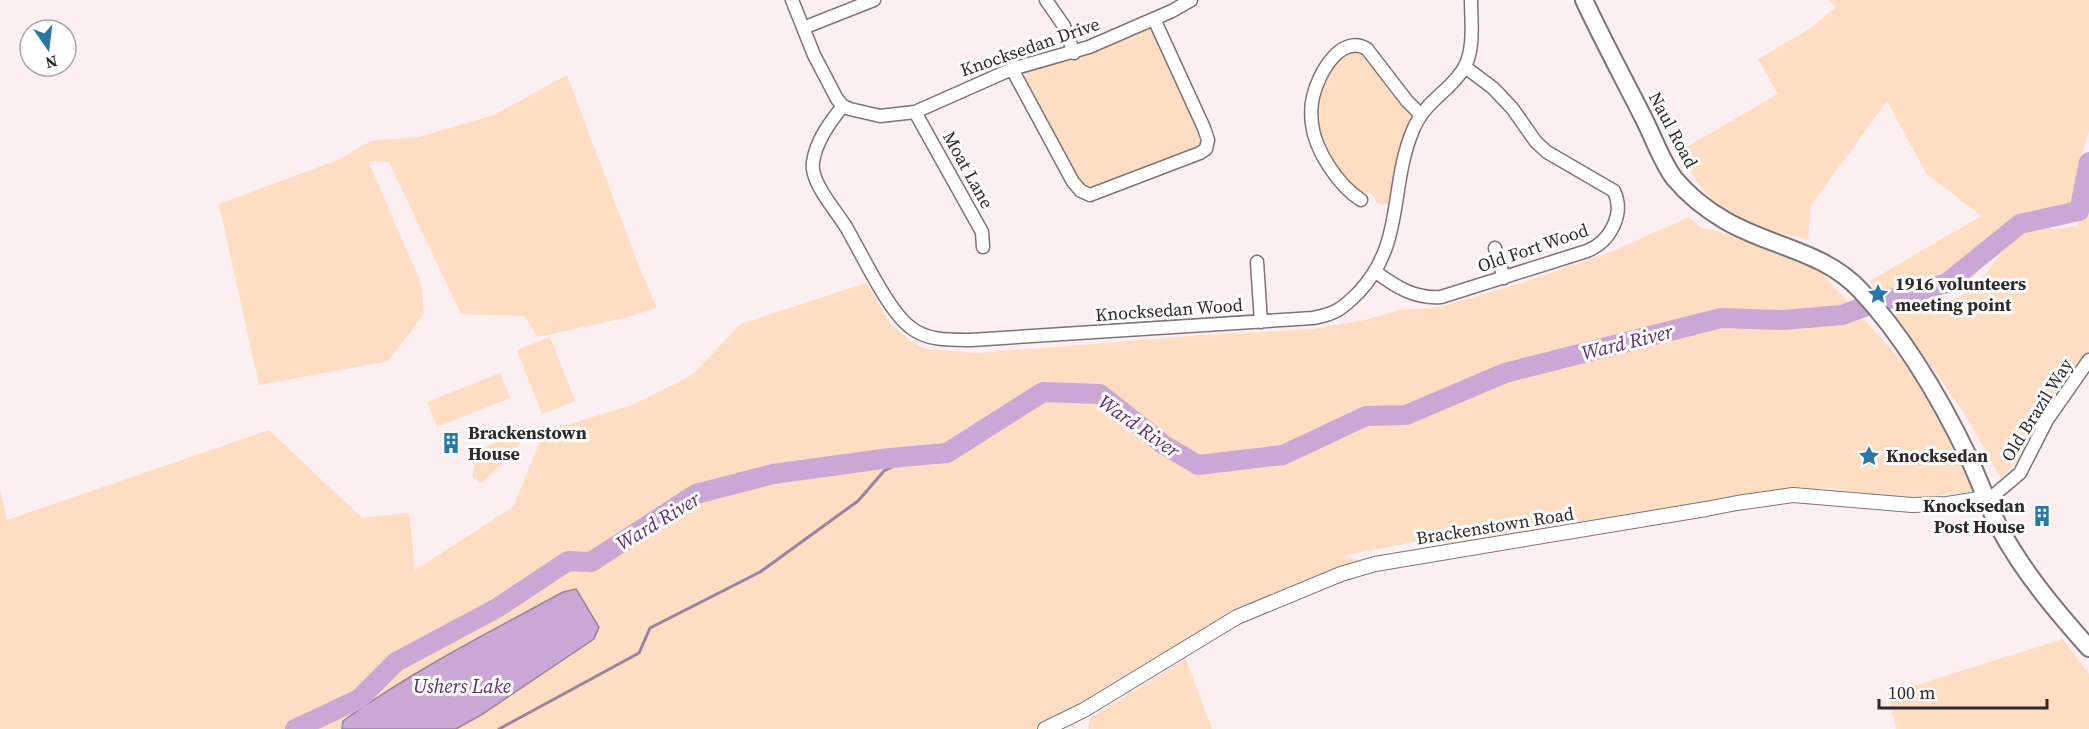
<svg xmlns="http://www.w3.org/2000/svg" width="2089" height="729" font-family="'Source Serif 4',serif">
<rect width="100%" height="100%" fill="#fbeff1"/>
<!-- green -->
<path fill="#feddc2" d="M 1830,0 L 2089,0 L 2089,131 L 2081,156 L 2076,206 L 2072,217 L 2023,220 L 2002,234 L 1973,278 L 1950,294 L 1880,295 L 1870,281 L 1981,216 L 1926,173 L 1887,101 L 1811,205 L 1808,240 C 1787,234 1759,230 1740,221 C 1710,207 1695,178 1678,152 L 1778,94 L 1758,59 L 1811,28 L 1835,8 Z
M 1150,28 L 1155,30 L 1185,97 L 1202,139 L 1199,145 L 1191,150 L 1104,184 L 1092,187 L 1084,186 L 1075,173 L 1026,85 L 1025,72 L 1030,67 L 1088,52 Z
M 1358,51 L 1366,56 L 1411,114 C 1410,125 1405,133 1402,142 C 1397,163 1395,184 1392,205 L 1377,204 L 1372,194 L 1368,192 L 1358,196 C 1335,168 1307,131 1320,92 C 1325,77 1335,65 1345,53 Z
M 567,75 L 640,269 L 657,308 L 620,319 L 538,337 L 524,316 L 461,314 L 389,162 L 368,161 L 421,283 L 424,314 L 388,361 L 259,385 L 219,204 L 338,160 L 371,141 L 419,137 L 494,115 Z
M 2089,184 L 2089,354 L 2016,462 L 2001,478 L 1964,413 L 1888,304 C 1910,304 1936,308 1957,298 C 1991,283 1999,238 2035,227 C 2040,226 2047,228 2053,229 C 2061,229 2069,227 2076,227 L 2085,215 Z
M 1689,217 L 1701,228 L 1721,232 L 1819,270 L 1910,370 L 1961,462 L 1987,501 L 1967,492 L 1911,499 L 1829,488 L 1792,491 L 1449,544 L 1429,539 L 1342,556 L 1375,564 L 1244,614 L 1045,729 L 0,729 L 0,490 L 7,520 L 269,430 L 362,518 L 409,513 L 415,570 L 513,507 L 544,432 L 632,405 L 685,379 L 696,371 L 741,324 L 866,283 L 891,324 L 912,342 L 925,349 L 977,353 L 1203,335 L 1313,329 L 1365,320 L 1401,310 L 1440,307 L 1522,283 L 1611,252 Z
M 550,337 L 575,401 L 542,414 L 517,350 Z
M 500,373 L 510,398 L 437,427 L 427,402 Z
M 504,439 L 519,440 L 520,443 L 508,458 L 482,483 L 473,478 C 473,453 483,447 504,439 Z
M 2063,639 L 2089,674 L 2089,729 L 1896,729 L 1888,694 Z
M 1186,659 L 1212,729 L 1088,729 L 1090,718 Z"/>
<!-- water -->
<path fill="#cba7d6" stroke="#9c81a2" stroke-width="1.5" d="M 576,589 L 599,627 L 594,639 L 481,715 L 456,729 L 342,729 L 343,721 C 412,671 488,633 563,592 Z"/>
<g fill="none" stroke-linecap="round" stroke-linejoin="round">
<!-- stream -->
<path stroke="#9c81a2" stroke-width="3" d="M 499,729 L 639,653 L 650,628 L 760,572 L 858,501 L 884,471 L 913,456"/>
<!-- river -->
<path stroke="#cba7d6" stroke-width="20" d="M 295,729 L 359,699 L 396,662 L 497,608 L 568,561 L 591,562 L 696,494 L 773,474 L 890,458 L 947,453 L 1043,392 L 1100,394 L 1164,445 L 1198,465 L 1283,455 L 1366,416 L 1406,415 L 1505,373 L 1721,318 L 1783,320 L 1842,315 L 1869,305 L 1947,283 L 2020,224 L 2079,211 L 2089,162"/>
<defs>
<path id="minor" d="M 792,0 L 814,55 L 837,99 L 843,106 L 850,109 L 880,116 L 915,112 L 1012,69 L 1089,47 L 1172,11 L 1191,0
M 1046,0 L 1064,26 L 1074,53
M 803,28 L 874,0
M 1012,69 L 1073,182 L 1081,191 L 1090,195 L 1200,153 L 1206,149 L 1208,140 L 1204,128 L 1154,19
M 843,106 C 830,122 816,141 813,162 C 812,168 814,175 816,180 C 823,197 836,211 846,227 C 862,254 887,309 910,327 C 927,341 950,340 971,340 L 1313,318 C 1336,314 1343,308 1359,292 C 1405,243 1389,187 1413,130 C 1426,99 1450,92 1464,68 C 1475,49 1471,20 1471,0
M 915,112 L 982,232 L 983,247
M 1361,200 C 1339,186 1315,151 1312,124 C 1311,116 1311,105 1313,97 C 1318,74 1341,33 1367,49 L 1407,101 L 1420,114
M 1495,248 L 1504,278
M 1257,262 L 1261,322
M 1376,272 C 1396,287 1415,299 1441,297 L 1587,251 C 1610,242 1625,214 1614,191 L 1547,152 L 1536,142 L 1512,108 L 1493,88 L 1465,67
M 1987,501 L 2020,473 L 2047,420 L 2089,360"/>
<path id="tertiary" d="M 1045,729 L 1084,710 L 1237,617 L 1341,574 L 1375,564 L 1706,509 L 1737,503 L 1793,495 L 1912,505 L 1947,504 L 1979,499 L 1987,501"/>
<path id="secondary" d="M 1584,0 C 1603,41 1625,81 1645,121 C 1654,139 1662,162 1674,178 C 1688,195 1707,210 1726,221 C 1771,247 1824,251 1861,291 C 1906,339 1941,400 1969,458 C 1980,482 1988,506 2000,529 C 2024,573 2056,611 2089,648"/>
</defs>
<!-- minor casing -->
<use href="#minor" stroke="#7e7475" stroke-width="15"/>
<!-- tertiary casing -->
<use href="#tertiary" stroke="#7e7475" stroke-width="16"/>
<!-- secondary casing -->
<use href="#secondary" stroke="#7e7475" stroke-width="20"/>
<!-- minor -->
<use href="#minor" stroke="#fff" stroke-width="12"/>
<!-- tertiary -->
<use href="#tertiary" stroke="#fff" stroke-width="14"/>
<!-- secondary -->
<use href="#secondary" stroke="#fff" stroke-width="16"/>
</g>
<!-- icons -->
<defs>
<symbol id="sight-bare" viewBox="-9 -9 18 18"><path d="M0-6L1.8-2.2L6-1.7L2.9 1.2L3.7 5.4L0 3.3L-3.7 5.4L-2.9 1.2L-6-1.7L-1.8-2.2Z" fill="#2877a9" stroke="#fff" stroke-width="2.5" paint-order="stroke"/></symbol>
<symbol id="building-bare" viewBox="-9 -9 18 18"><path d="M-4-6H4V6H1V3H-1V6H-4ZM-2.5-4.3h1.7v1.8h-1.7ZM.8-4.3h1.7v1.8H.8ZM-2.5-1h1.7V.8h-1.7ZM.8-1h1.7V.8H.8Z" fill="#2877a9" stroke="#fff" stroke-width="2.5" paint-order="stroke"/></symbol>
</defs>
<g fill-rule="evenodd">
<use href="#sight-bare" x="1863" y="279" width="30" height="30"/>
<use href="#building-bare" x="436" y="428" width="30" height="30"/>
<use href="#sight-bare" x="1854" y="441" width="30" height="30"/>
<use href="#building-bare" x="2027" y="501" width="30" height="30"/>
</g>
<g text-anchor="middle" stroke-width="6" stroke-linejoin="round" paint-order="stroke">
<!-- street labels -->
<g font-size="18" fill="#2e292a" stroke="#fff">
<text transform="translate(1030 47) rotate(-19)" y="6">Knocksedan Drive</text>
<text transform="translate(1673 130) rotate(62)" y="6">Naul Road</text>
<text transform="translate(968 170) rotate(61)" y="6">Moat Lane</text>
<text transform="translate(1533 248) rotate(-19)" y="6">Old Fort Wood</text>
<text transform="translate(1169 310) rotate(-4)" y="6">Knocksedan Wood</text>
<text transform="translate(2037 410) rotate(-58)" y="6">Old Brazil Way</text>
<text transform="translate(1495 526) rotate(-9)" y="6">Brackenstown Road</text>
</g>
<!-- poi labels -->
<g font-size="18" font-weight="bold" fill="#2e292a" stroke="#fff" text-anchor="start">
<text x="1895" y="290">1916 volunteers<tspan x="1895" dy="21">meeting point</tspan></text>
<text x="468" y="439">Brackenstown<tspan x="468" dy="21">House</tspan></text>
<text x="1886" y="462">Knocksedan</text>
<text x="2025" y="512" text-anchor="end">Knocksedan<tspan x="2025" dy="21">Post House</tspan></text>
</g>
<!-- water labels -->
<g font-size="20" font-style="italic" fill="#5c3069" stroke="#fff">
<text transform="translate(1627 342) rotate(-14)" y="7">Ward River</text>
<text transform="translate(1139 426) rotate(35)" y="7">Ward River</text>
<text transform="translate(658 521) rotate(-31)" y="7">Ward River</text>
<text x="462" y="693">Ushers Lake</text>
</g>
</g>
<!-- north arrow -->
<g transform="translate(48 48) rotate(166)"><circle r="28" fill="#ffffff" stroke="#aba9aa" stroke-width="1.5"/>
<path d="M0-4.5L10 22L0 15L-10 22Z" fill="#2877a9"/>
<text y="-9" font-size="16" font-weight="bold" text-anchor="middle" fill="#2e292a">N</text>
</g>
<!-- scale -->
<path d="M1879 699v9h168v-9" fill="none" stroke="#2e292a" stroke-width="3"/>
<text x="1888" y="699" font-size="18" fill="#2e292a" stroke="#ffffff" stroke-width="4.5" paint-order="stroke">100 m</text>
</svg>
